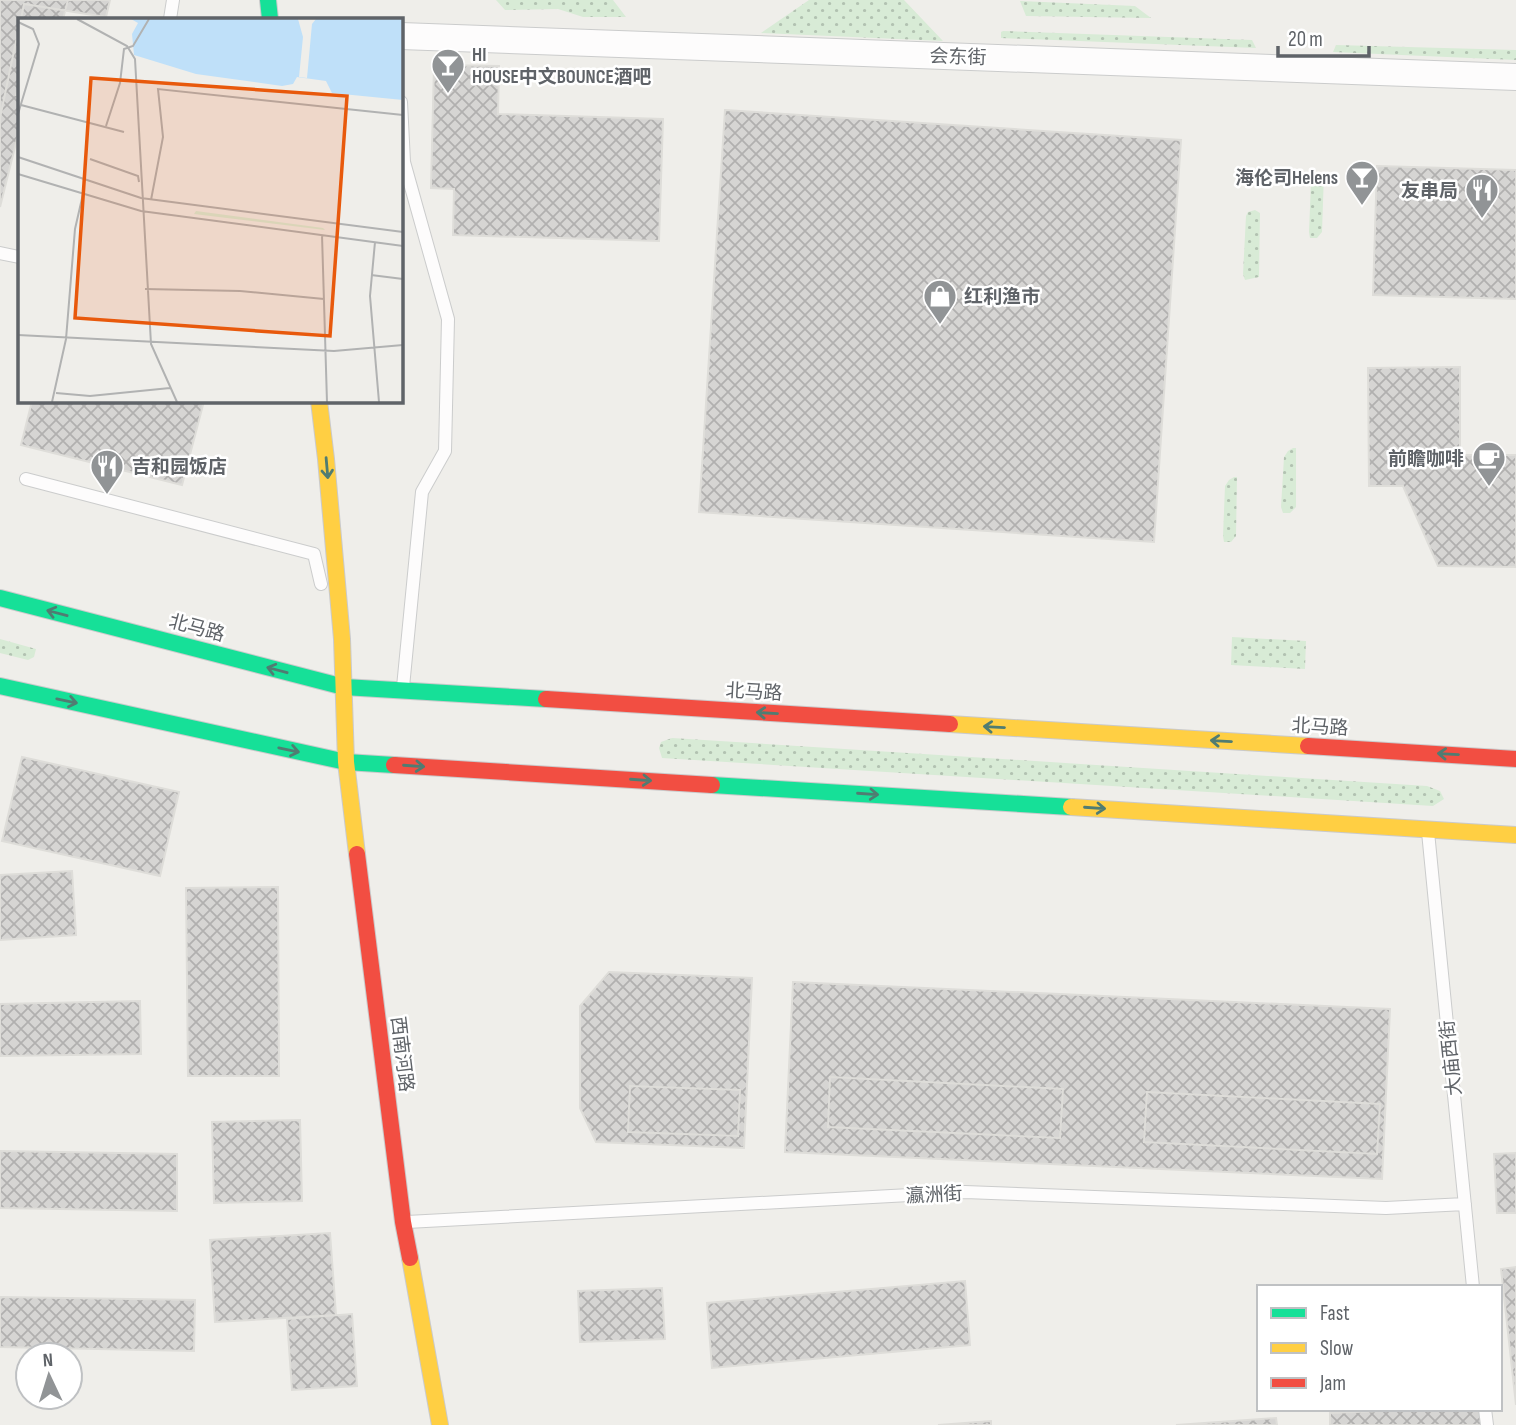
<svg xmlns="http://www.w3.org/2000/svg" width="1516" height="1425" font-family="'Sofia Sans Condensed','Noto Sans SC',sans-serif">
<defs>
<pattern id="grass-dots" width="8" height="8" patternUnits="userSpaceOnUse" patternTransform="scale(1.75)"><rect width="8" height="8" fill="#d8ebd6"/><path d="M2 2h.1M6 6h.1" fill="none" stroke="#b2c2b1" stroke-width="1.8" stroke-linecap="round"/></pattern>
<pattern id="building-cross-hatch" width="8" height="8" patternUnits="userSpaceOnUse" patternTransform="scale(1.75)"><rect width="8" height="8" fill="#d6d5d3"/><path d="M0 0l8 8M0 8l8-8" fill="none" stroke="#b1b0af"/></pattern>
</defs>
<rect width="100%" height="100%" fill="#efeeea"/>
<!-- grass -->
<path fill="url(#grass-dots)" d="M 496,0 L 613,0 L 626,17 L 583,17 L 558,9 L 505,10 Z
M 809,0 L 904,0 L 943,41 L 761,33 Z
M 1020,1 L 1135,6 L 1151,18 L 1026,16 Z
M 1003,31 L 1252,40 L 1256,48 L 1001,38 L 1001,32 Z
M 1336,45 L 1516,50 L 1516,60 L 1333,52 Z
M 1324,173 L 1322,232 L 1317,238 L 1310,238 L 1309,232 L 1311,182 L 1315,176 Z
M 1255,210 L 1260,213 L 1259,277 L 1245,280 L 1243,274 L 1246,216 L 1248,212 Z
M 1293,448 L 1296,448 L 1296,507 L 1290,513 L 1283,513 L 1281,507 L 1284,457 L 1288,451 Z
M 1234,477 L 1237,477 L 1236,536 L 1231,542 L 1224,542 L 1223,536 L 1225,486 L 1229,480 Z
M 1232,637 L 1306,641 L 1305,669 L 1231,665 Z
M 0,639 L 36,649 L 34,657 L 28,660 L 0,653 Z
M 672,738 L 1427,786 L 1440,791 L 1444,799 L 1433,806 L 662,758 L 659,748 L 661,742 Z"/>
<!-- building -->
<path fill="url(#building-cross-hatch)" stroke="#deddd9" stroke-width="2" d="M 0,0 L 68,0 L 63,19 L 19,19 L 19,84 L 16,95 L 19,96 L 19,131 L 0,207 Z
M 0,0 L 110,0 L 106,17 L 24,4 L 21,19 L 19,19 L 19,27 L 0,118 Z
M 434,65 L 499,66 L 498,114 L 663,119 L 659,241 L 453,235 L 454,189 L 431,188 Z
M 725,110 L 1181,140 L 1154,542 L 699,512 Z
M 1377,166 L 1516,170 L 1516,299 L 1373,295 Z
M 1460,367 L 1460,455 L 1516,455 L 1516,567 L 1438,566 L 1403,486 L 1369,486 L 1368,368 Z
M 32,401 L 204,401 L 182,485 L 21,445 Z
M 22,757 L 179,792 L 160,876 L 2,841 Z
M 72,871 L 76,935 L 0,940 L 0,875 Z
M 278,887 L 279,1076 L 188,1076 L 186,888 Z
M 609,972 L 752,978 L 744,1148 L 596,1142 L 580,1108 L 580,1006 Z
M 793,982 L 1390,1009 L 1382,1179 L 785,1152 Z
M 140,1001 L 141,1054 L 0,1056 L 0,1004 Z
M 830,1077 L 1063,1089 L 1060,1138 L 828,1127 Z
M 630,1086 L 740,1090 L 738,1136 L 628,1132 Z
M 1147,1092 L 1380,1104 L 1377,1154 L 1144,1142 Z
M 300,1120 L 302,1201 L 214,1203 L 212,1122 Z
M 0,1151 L 177,1154 L 177,1211 L 0,1208 Z
M 1516,1153 L 1516,1213 L 1497,1213 L 1494,1154 Z
M 330,1233 L 336,1315 L 215,1322 L 210,1240 Z
M 1516,1267 L 1516,1405 L 1501,1269 Z
M 965,1281 L 970,1345 L 712,1368 L 707,1303 Z
M 662,1288 L 665,1339 L 580,1342 L 578,1291 Z
M 0,1297 L 195,1300 L 194,1351 L 0,1347 Z
M 352,1314 L 357,1386 L 292,1390 L 287,1319 Z
M 1429,1409 L 1488,1409 L 1489,1425 L 1330,1425 L 1330,1413 Z
M 1276,1418 L 1277,1425 L 1176,1425 Z
M 991,1421 L 991,1425 L 938,1425 Z"/>
<g fill="none" stroke-linecap="round" stroke-linejoin="round">
<defs>
<path id="lane" d="M 170,19 L 173,0
M 401,102 L 404,162 L 448,319 L 445,451 L 422,492 L 403,687
M 0,253 L 19,257
M 26,479 L 314,554 L 321,584
M 1428,832 L 1473,1287
M 407,1222 L 965,1192 L 1386,1208 L 1465,1204
M 1485,1409 L 1487,1425"/>
<path id="street" d="M 401,36 L 1516,77"/>
<path id="fast" d="M 268,0 L 270,19
M 0,598 L 344,687 L 546,699
M 0,686 L 346,762 L 394,765
M 712,785 L 1071,807"/>
<path id="slow" d="M 319,401 L 326,459 L 342,639 L 346,762 L 357,854
M 950,724 L 1308,746
M 1071,807 L 1516,835
M 410,1258 L 440,1425"/>
<path id="jam" d="M 546,699 L 950,724
M 1308,746 L 1516,759
M 394,765 L 712,785
M 357,854 L 403,1222 L 410,1258"/>
</defs>
<!-- lane casing -->
<use href="#lane" stroke="#cbcccc" stroke-width="14"/>
<!-- street casing -->
<use href="#street" stroke="#cbcccc" stroke-width="28"/>
<!-- fast casing -->
<use href="#fast" stroke="#cacacb" stroke-width="18"/>
<!-- slow casing -->
<use href="#slow" stroke="#cacacb" stroke-width="18"/>
<!-- jam casing -->
<use href="#jam" stroke="#cacacb" stroke-width="18"/>
<!-- lane -->
<use href="#lane" stroke="#fdfcfc" stroke-width="12"/>
<!-- street -->
<use href="#street" stroke="#fdfcfc" stroke-width="26"/>
<!-- fast -->
<use href="#fast" stroke="#16e098" stroke-width="16"/>
<!-- slow -->
<use href="#slow" stroke="#ffcf43" stroke-width="16"/>
<!-- jam -->
<use href="#jam" stroke="#f24e42" stroke-width="16"/>
</g>
<!-- one-way arrows -->
<defs><path id="oneway-shaft" d="M-6 0H5M1.5-3L5.5 0L1.5 3" fill="none" stroke-width="1.6" stroke-linecap="round" stroke-linejoin="round" transform="scale(1.75)"/></defs>
<g stroke="#507c72">
<use href="#oneway-shaft" transform="translate(327 468) rotate(85)"/>
<use href="#oneway-shaft" transform="translate(57 613) rotate(-165)"/>
<use href="#oneway-shaft" transform="translate(277 670) rotate(-165)"/>
<use href="#oneway-shaft" transform="translate(67 701) rotate(12)"/>
<use href="#oneway-shaft" transform="translate(767 713) rotate(-177)"/>
<use href="#oneway-shaft" transform="translate(994 727) rotate(-177)"/>
<use href="#oneway-shaft" transform="translate(1221 741) rotate(-177)"/>
<use href="#oneway-shaft" transform="translate(289 750) rotate(12)"/>
<use href="#oneway-shaft" transform="translate(1448 754) rotate(-177)"/>
<use href="#oneway-shaft" transform="translate(414 766) rotate(4)"/>
<use href="#oneway-shaft" transform="translate(641 780) rotate(4)"/>
<use href="#oneway-shaft" transform="translate(868 794) rotate(4)"/>
<use href="#oneway-shaft" transform="translate(1095 808) rotate(4)"/>
</g>
<!-- icons -->
<defs>
<symbol id="bar-pin" viewBox="-11 -11 22 30"><path d="M0 17L-7.5 6A9.5 9.5 0 1 1 7.5 6Z" fill="#919496" stroke="#fff"/><path d="M-6-5H6L.8 .8V4.5H3.5V6h-7V4.5H-.8V.8Z" fill="#fff"/></symbol>
<symbol id="restaurant-pin" viewBox="-11 -11 22 30"><path d="M0 17L-7.5 6A9.5 9.5 0 1 1 7.5 6Z" fill="#919496" stroke="#fff"/><path d="M-5-6h1v4h1v-4h1v4h1v-4h1v5L-1.5 .5V6h-2V.5L-5-1ZM5-6V6H3V1.5H1.5Q1.5-4 5-6Z" fill="#fff"/></symbol>
<symbol id="shop-pin" viewBox="-11 -11 22 30"><path d="M0 17L-7.5 6A9.5 9.5 0 1 1 7.5 6Z" fill="#919496" stroke="#fff"/><path d="M-5-2.5h2.3a2.7 3.5 0 0 1 5.4 0H5L5.5 6h-11ZM-1.5-2.5h3a1.5 2.3 0 0 0-3 0Z" fill="#fff"/></symbol>
<symbol id="cafe-pin" viewBox="-11 -11 22 30"><path d="M0 17L-7.5 6A9.5 9.5 0 1 1 7.5 6Z" fill="#919496" stroke="#fff"/><path d="M-5.5-4.5H6V0H3Q3 3.5 0 3.5H-2.5Q-5.5 3.5-5.5 0ZM3-3.2v2h1.7v-2ZM-6 4.5H4V6H-6Z" fill="#fff"/></symbol>
</defs>
<g fill-rule="evenodd">
<use href="#bar-pin" x="429" y="46" width="38" height="52"/>
<use href="#bar-pin" x="1343" y="158" width="38" height="52"/>
<use href="#restaurant-pin" x="1463" y="171" width="38" height="52"/>
<use href="#shop-pin" x="921" y="277" width="38" height="52"/>
<use href="#cafe-pin" x="1470" y="439" width="38" height="52"/>
<use href="#restaurant-pin" x="88" y="447" width="38" height="52"/>
</g>
<g text-anchor="middle" stroke-width="5" stroke-linejoin="round" paint-order="stroke">
<!-- poi labels -->
<g font-size="19" font-weight="bold" fill="#5f6368" stroke="#fff" text-anchor="start">
<text x="472" y="61">HI<tspan x="472" dy="22">HOUSE中文BOUNCE酒吧</tspan></text>
<text x="1338" y="184" text-anchor="end">海伦司Helens</text>
<text x="1458" y="197" text-anchor="end">友串局</text>
<text x="964" y="303">红利渔市</text>
<text x="1464" y="465" text-anchor="end">前瞻咖啡</text>
<text x="132" y="473">吉和园饭店</text>
</g>
<!-- street labels -->
<g font-size="19" fill="#5f6368" stroke="#fff">
<text transform="translate(958 56) rotate(2)" y="7">会东街</text>
<text transform="translate(197 627) rotate(15)" y="7">北马路</text>
<text transform="translate(754 691) rotate(3)" y="7">北马路</text>
<text transform="translate(1320 726) rotate(3)" y="7">北马路</text>
<text transform="translate(403 1054) rotate(83)" y="7">西南河路</text>
<text transform="translate(1450 1058) rotate(-96)" y="7">大庙西街</text>
<text transform="translate(934 1194) rotate(-3)" y="7">瀛洲街</text>
</g>
</g>
<!-- overview -->
<g transform="translate(18 18)">
<rect width="385" height="385" fill="#efeeea"/>
<path d="M 178,193 L 305,210 L 307,212 L 176,196 Z" fill="#d8ebd6"/>
<path d="M 113,1 L 385,1 L 385,82 L 314,75 L 308,63 L 279,59 L 275,66 L 264,68 L 178,56 L 116,37 L 114,16 L 120,5 Z" fill="#bfe0f9"/>
<path d="M 280,1 L 298,1 L 294,6 L 289,60 L 281,59 L 285,19 Z" fill="#efeeea"/>
<path fill="none" stroke="#b1b2b2" stroke-width="2" d="M 59,1 L 109,28 L 117,41 L 133,326 L 159,384M 0,4 L 15,11 L 21,26 L 0,96M 3,87 L 106,114M 88,108 L 102,65 L 106,31 L 115,28 L 131,1M 0,139 L 123,180 L 385,214M 72,141 L 120,158 L 121,164M 0,156 L 123,193 L 385,228M 133,182 L 145,119 L 140,71 L 385,97M 304,217 L 309,384M 357,224 L 352,278 L 361,384M 353,257 L 385,261M 127,271 L 222,273 L 306,281M 0,317 L 316,333 L 385,327M 38,375 L 72,378 L 152,370M 34,384 L 48,321 L 57,211 L 65,176"/>
<path fill="#e8590c" fill-opacity="0.15" stroke="#e8590c" stroke-width="3.5" d="M 73,60 L 329,78 L 312,318 L 57,300 Z"/>
<rect width="385" height="385" fill="none" stroke="#5f6368" stroke-width="3.5"/>
</g>
<!-- legend -->
<rect x="1257" y="1285" width="245" height="126" fill="#ffffff" stroke="#bfc1c3" stroke-width="2"/>
<rect x="1271" y="1308" width="35" height="10" fill="#16e098" stroke="#bfc1c3" stroke-width="2"/>
<text x="1320" y="1320" font-size="21" fill="#5f6368">Fast</text>
<rect x="1271" y="1343" width="35" height="10" fill="#ffcf43" stroke="#bfc1c3" stroke-width="2"/>
<text x="1320" y="1355" font-size="21" fill="#5f6368">Slow</text>
<rect x="1271" y="1378" width="35" height="10" fill="#f24e42" stroke="#bfc1c3" stroke-width="2"/>
<text x="1320" y="1390" font-size="21" fill="#5f6368">Jam</text>
<!-- north arrow -->
<g transform="translate(49 1376) rotate(356)"><circle r="33" fill="#ffffff" stroke="#bfc1c3" stroke-width="2"/>
<path d="M0-5L12 26L0 18L-12 26Z" fill="#919496"/>
<text y="-10" font-size="19" font-weight="bold" text-anchor="middle" fill="#5f6368">N</text>
</g>
<!-- scale -->
<path d="M1278 46v10h91v-10" fill="none" stroke="#5f6368" stroke-width="3.5"/>
<text x="1288" y="46" font-size="21" fill="#5f6368" stroke="#ffffff" stroke-width="5" paint-order="stroke">20 m</text>
</svg>
